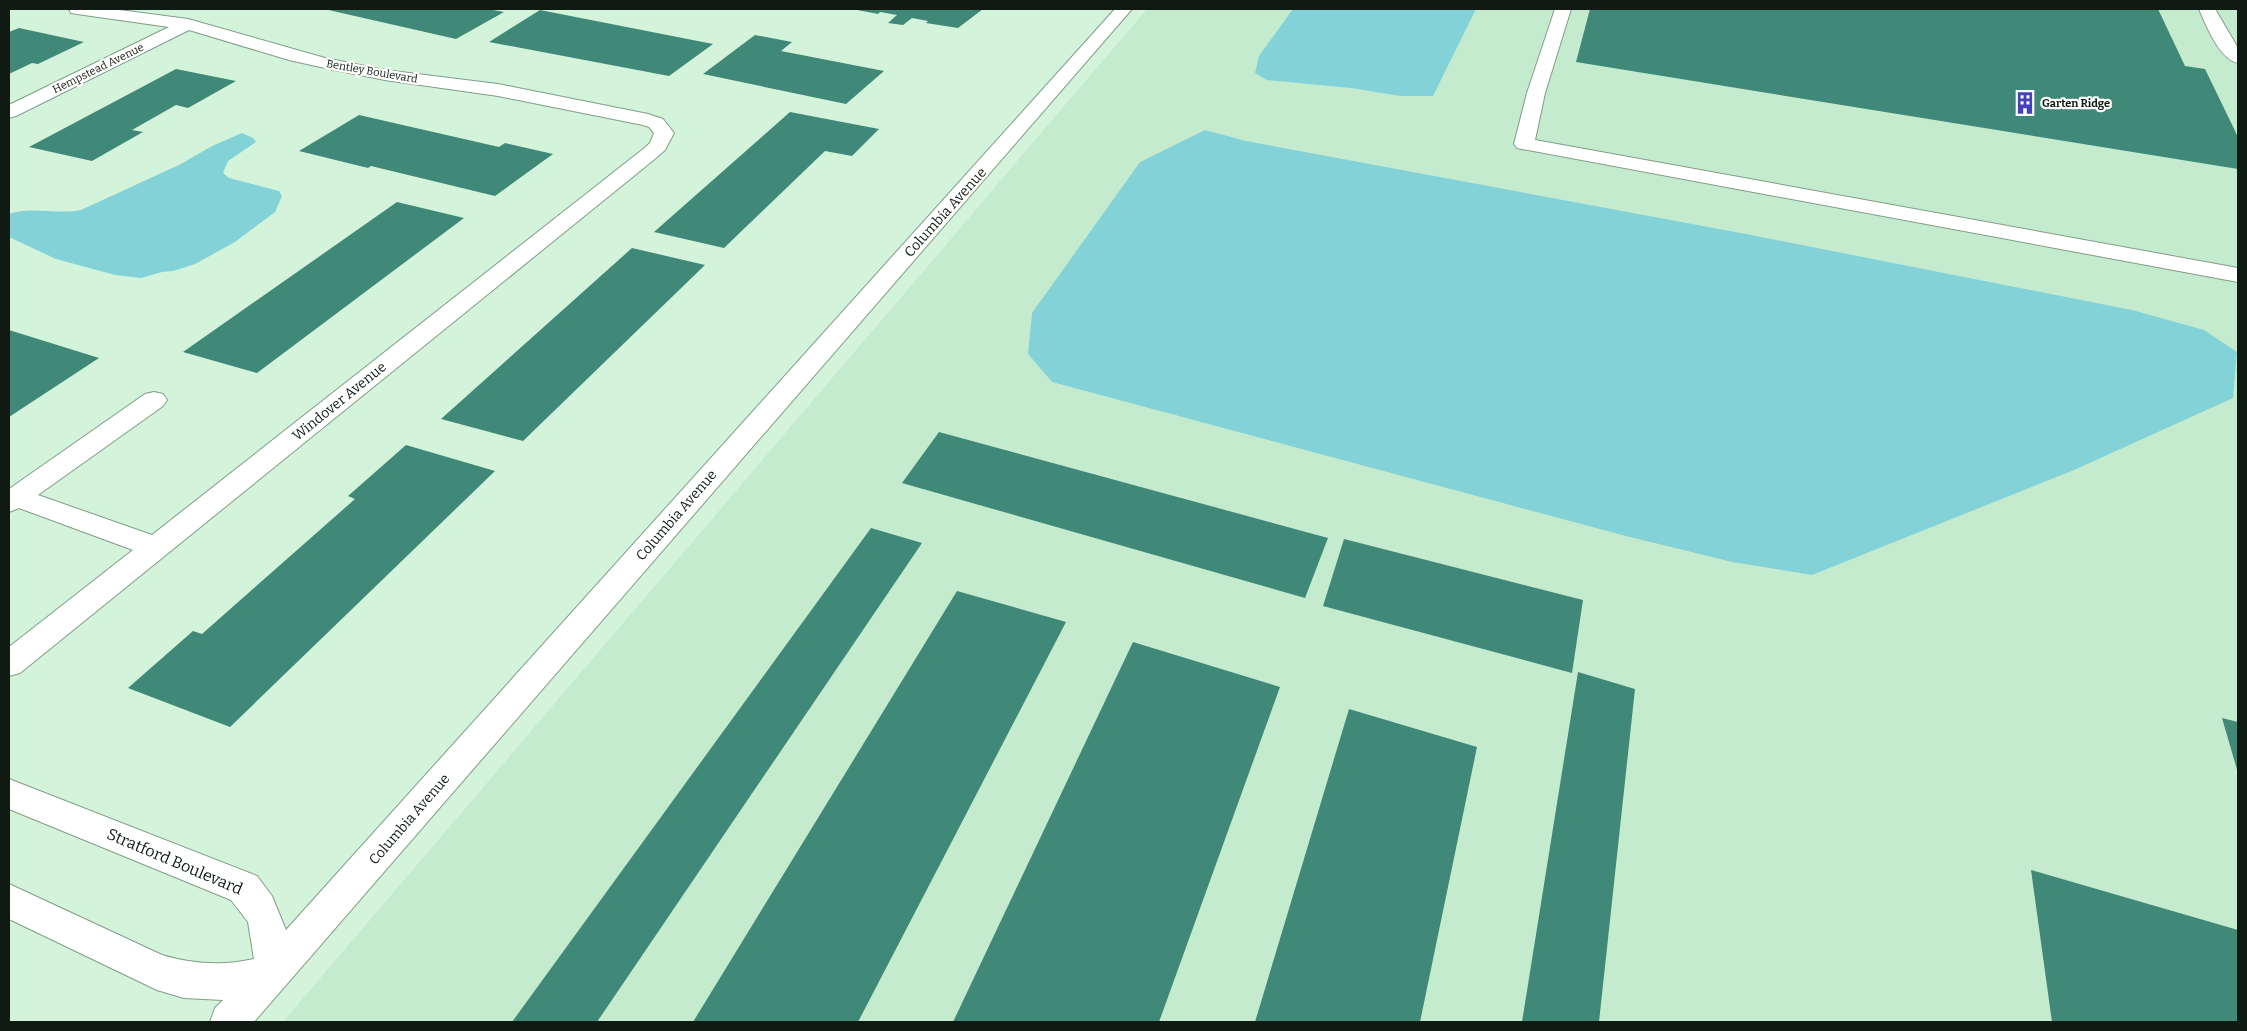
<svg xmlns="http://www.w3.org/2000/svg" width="2247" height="1031" font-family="Bitter,serif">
<rect width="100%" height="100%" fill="#d3f3da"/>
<!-- built -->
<path fill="#c4ebcd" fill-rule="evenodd" d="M 1147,9 L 1293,9 L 1259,56 L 1351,88 L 1400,96 L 1433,95 L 1476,9 L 2238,9 L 2238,1022 L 283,1022 ZM 1205,130 L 1246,141 L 1745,234 L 2132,310 L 1812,575 L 1732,562 L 1052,382 L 1028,354 L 1032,313 L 1140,162 Z"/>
<!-- water -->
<path fill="#83d2d8" d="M 1293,9 L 1476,9 L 1433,96 L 1400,96 L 1351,88 L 1267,80 L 1255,73 L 1259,56 Z
M 1205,130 L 1246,141 L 1746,234 L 2132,310 L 2204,330 L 2237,352 L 2233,398 L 2074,470 L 1812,575 L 1732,562 L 1626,536 L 1052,382 L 1028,354 L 1032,313 L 1140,162 Z
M 242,133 L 253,138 L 256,142 L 228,161 L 223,173 L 229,178 L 279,191 L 282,196 L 275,212 L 235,242 L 195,264 L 173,271 L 162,272 L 141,278 L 115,275 L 56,259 L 9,237 L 9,214 C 32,206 57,215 81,210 L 181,164 L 212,146 Z"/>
<!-- building -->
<path fill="#408979" d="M 324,9 L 488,9 L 504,12 L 456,39 Z
M 852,9 L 983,9 L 958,28 L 926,23 L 928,21 L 912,18 L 903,25 L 888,23 L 897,15 L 880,12 L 878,14 Z
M 1590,9 L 2158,9 L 2185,66 L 2205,69 L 2238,137 L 2238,169 L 1576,62 Z
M 540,10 L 713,44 L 669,76 L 489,42 Z
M 19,28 L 84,42 L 38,64 L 32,63 L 9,74 L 9,32 Z
M 755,35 L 792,42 L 781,51 L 884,71 L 846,104 L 703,74 Z
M 176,69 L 236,81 L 188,108 L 176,105 L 132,130 L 143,132 L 92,161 L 29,147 Z
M 790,112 L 879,129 L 852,156 L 825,151 L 724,248 L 654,232 Z
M 359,115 L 499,147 L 505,143 L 553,154 L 495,196 L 371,166 L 368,168 L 299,151 Z
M 397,202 L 464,218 L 257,373 L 183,352 Z
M 632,248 L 705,265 L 523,441 L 441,419 Z
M 9,330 L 99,358 L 9,417 Z
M 939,432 L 1328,538 L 1305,598 L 902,483 Z
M 406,445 L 495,471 L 230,727 L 128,688 L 193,631 L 202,634 L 355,499 L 348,496 Z
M 871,528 L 922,543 L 597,1022 L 512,1022 Z
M 1344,539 L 1583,600 L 1572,673 L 1323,606 Z
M 957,591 L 1066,622 L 858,1022 L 693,1022 Z
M 1133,642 L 1280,687 L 1159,1022 L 953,1022 Z
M 1578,672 L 1635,689 L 1599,1022 L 1522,1022 Z
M 1349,709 L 1477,747 L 1420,1022 L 1255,1022 Z
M 2222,718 L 2238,722 L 2238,773 Z
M 2031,870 L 2238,930 L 2238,1022 L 2052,1022 Z"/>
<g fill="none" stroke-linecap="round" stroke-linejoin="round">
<defs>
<path id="minor" d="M 69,9 L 112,9 L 188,19 L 325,58 L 385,70 L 498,84 L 648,114 L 663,119 L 674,133 L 665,150 L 656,158 L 20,673 L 9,676 L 9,647 L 133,550 L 19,508 L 9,512 L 9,489 L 145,394 L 154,392 L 163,394 L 167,400 L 163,406 L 38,495 L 152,535 L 642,150 L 650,143 L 654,133 L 649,127 L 643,125 L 498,96 L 385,80 L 325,68 L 289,60 L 189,30 L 16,116 L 9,118 L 9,105 L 169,27 L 77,14 L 71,13 Z
M 1115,9 L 1132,9 L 254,1022 L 210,1022 L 215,1008 L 223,1000 L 184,998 L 157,990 L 9,919 L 9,884 L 162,955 C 192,964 223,966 254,959 L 248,922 L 231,900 L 9,809 L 9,779 L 257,876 L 272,896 L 286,930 Z
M 1555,9 L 1571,9 L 1545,93 L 1535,140 L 2238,268 L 2238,282 L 1517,148 L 1514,144 L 1527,93 Z
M 2199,9 L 2215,9 L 2238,48 L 2238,63 C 2219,59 2206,25 2199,9 Z"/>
</defs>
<!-- minor casing -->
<use href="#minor" stroke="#809e87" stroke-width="2"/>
<!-- minor -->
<use href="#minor" fill="#fff" fill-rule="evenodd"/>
</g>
<!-- icons -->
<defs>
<symbol id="building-bare" viewBox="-9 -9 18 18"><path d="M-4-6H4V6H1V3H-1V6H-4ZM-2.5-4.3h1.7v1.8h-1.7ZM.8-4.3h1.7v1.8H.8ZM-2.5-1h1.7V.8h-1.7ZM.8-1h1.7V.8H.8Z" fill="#4541b7" stroke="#fff" stroke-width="2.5" paint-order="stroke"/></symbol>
</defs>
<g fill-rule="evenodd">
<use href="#building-bare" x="2009" y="87" width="32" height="32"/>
</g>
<g text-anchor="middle" stroke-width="4.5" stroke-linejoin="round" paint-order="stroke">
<!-- far-street labels -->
<g font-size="11" fill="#0f1b12" stroke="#fff">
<text transform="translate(98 68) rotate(-26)" y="4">Hempstead Avenue</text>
<text transform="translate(372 71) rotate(10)" y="4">Bentley Boulevard</text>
</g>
<!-- far-poi labels -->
<g font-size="11" font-weight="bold" fill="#0f1b12" stroke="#fff" text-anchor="start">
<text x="2042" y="107">Garten Ridge</text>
</g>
<!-- street labels -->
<g font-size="14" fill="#0f1b12" stroke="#fff">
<text transform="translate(945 212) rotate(-48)" y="5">Columbia Avenue</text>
<text transform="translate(339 401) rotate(-39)" y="5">Windover Avenue</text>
<text transform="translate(676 515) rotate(-49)" y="5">Columbia Avenue</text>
<text transform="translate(409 819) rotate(-49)" y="5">Columbia Avenue</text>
</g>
<!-- near-street labels -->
<g font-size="16" fill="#0f1b12" stroke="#fff">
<text transform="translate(175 861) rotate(23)" y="6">Stratford Boulevard</text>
</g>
</g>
<!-- border -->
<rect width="2247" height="1031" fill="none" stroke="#0f1b12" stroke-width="20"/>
</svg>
